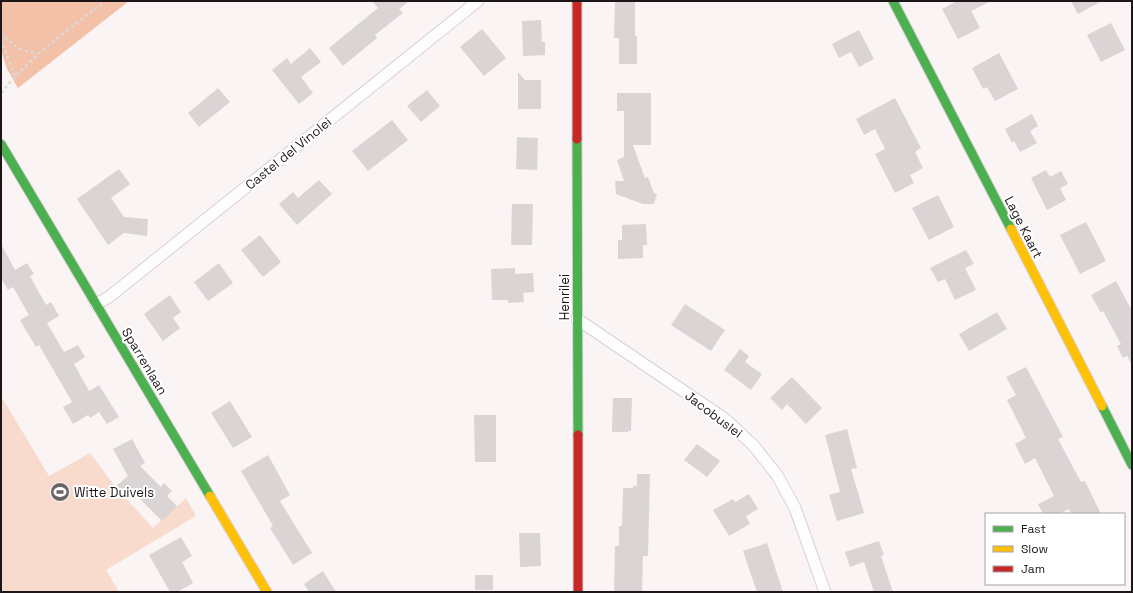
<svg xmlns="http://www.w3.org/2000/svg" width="1133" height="593" font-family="'Space Grotesk',sans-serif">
<rect width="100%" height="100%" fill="#faf4f5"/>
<!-- green -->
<path fill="#f9dbcd" d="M 1,396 L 49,476 L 90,453 L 114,485 L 153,528 L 186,498 L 196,516 L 106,570 L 119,592 L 1,592 Z"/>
<!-- forest -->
<path fill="#f3c1a7" d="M 1,1 L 129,1 L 18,88 L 7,69 L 1,50 Z"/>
<!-- building -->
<path fill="#dbd4d4" d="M 372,1 L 409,1 L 399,9 L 403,13 L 375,35 L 377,38 L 343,66 L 329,48 L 378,8 Z
M 615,1 L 635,1 L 635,36 L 637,36 L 637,64 L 619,64 L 619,38 L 614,38 Z
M 957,1 L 991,1 L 971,11 L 980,28 L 958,39 L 942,9 Z
M 1071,1 L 1102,1 L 1078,14 Z
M 541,20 L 542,42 L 545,42 L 545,55 L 523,56 L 522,21 Z
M 1111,23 L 1125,50 L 1101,62 L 1087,35 Z
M 482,29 L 506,58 L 484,76 L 460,47 Z
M 859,30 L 874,59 L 859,67 L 851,52 L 839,58 L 832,44 Z
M 310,48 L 321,62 L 301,77 L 313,93 L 299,104 L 272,70 L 287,58 L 291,64 Z
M 999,53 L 1018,89 L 995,101 L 987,87 L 983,89 L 972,68 Z
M 518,72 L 525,80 L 541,80 L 541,109 L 518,109 Z
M 218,88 L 230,102 L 199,127 L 188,113 Z
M 427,90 L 440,106 L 421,122 L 407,106 Z
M 617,93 L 651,93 L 651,145 L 633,145 L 645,178 L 648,177 L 654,193 L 657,194 L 654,204 L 643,204 L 616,194 L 615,181 L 624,181 L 617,160 L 624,157 L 624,111 L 617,111 Z
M 895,98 L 921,148 L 915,152 L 923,168 L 910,175 L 914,183 L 895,193 L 875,154 L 885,149 L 875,129 L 864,135 L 856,119 Z
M 1032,114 L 1038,126 L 1030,131 L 1037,143 L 1020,152 L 1014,141 L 1012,143 L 1005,129 Z
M 392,120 L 408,140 L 368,171 L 352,151 Z
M 517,137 L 538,138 L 537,170 L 516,169 Z
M 119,169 L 130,184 L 111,198 L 124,217 L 148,219 L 147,236 L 124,233 L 108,245 L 77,199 Z
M 1046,170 L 1050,177 L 1061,171 L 1068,184 L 1060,188 L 1066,200 L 1047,210 L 1031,178 Z
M 319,180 L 332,194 L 297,225 L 279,204 L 293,192 L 298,198 Z
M 938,195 L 954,227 L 929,240 L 912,208 Z
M 512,204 L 533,204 L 532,245 L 511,245 Z
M 1086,222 L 1106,261 L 1080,274 L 1060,235 Z
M 646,224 L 647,245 L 643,245 L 643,258 L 618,259 L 618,240 L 622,240 L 622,225 Z
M 260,235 L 281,262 L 263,277 L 241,250 Z
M 1,244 L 15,270 L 27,263 L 34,274 L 30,276 L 46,305 L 51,302 L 59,316 L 47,323 L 64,352 L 78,345 L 85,357 L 74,364 L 89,391 L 99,385 L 119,417 L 107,424 L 99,412 L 90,418 L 88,415 L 73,424 L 63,407 L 72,402 L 39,345 L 36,347 L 20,320 L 29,315 L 13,287 L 8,290 L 1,278 Z
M 966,250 L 974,264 L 965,268 L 976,290 L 955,300 L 945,279 L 938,282 L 930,268 Z
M 219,263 L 233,283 L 208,301 L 194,282 Z
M 515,268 L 515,274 L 533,273 L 534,292 L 523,293 L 524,302 L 508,303 L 508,300 L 492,300 L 491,269 Z
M 1116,281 L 1132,311 L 1132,365 L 1127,356 L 1123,358 L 1117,346 L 1121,344 L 1103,311 L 1101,313 L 1091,295 Z
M 170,295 L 181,312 L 173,318 L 180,328 L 163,341 L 144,314 Z
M 685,304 L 725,330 L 711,351 L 671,325 Z
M 997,312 L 1007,329 L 969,351 L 959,334 Z
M 740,349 L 749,356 L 745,362 L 762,374 L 751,390 L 724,370 Z
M 1026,367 L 1063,437 L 1058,439 L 1081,482 L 1085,481 L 1101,514 L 1071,514 L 1069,509 L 1059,514 L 1043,514 L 1038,504 L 1054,496 L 1035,458 L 1025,464 L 1015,444 L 1026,438 L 1007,400 L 1016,395 L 1006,377 Z
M 792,377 L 822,408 L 806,424 L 787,404 L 782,410 L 770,398 Z
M 613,398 L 632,398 L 631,431 L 628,431 L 628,432 L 612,432 Z
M 230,401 L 252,437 L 233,448 L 211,413 Z
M 474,415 L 496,415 L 496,462 L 475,462 Z
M 847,429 L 857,468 L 851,469 L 864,513 L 837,521 L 829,495 L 840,492 L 825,435 Z
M 132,439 L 145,463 L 140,466 L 161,487 L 164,483 L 172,491 L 167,496 L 177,506 L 162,521 L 131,490 L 124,496 L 115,487 L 128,476 L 113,449 Z
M 697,444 L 720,461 L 707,477 L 684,460 Z
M 268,455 L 290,495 L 280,501 L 312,553 L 293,565 L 270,528 L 273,526 L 241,471 Z
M 637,474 L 650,474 L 648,556 L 643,556 L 642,592 L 614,592 L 615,546 L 619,546 L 619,526 L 622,526 L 623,488 L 633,488 L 633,486 L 637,486 Z
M 749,494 L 758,509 L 746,516 L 750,524 L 729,536 L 713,510 L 733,499 L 735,502 Z
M 519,533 L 540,533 L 541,566 L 520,567 Z
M 181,537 L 192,556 L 182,562 L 193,583 L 177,592 L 170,592 L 149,555 Z
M 879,541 L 884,555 L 881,556 L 893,592 L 874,592 L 864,562 L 850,567 L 845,552 Z
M 767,543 L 783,592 L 757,592 L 743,551 Z
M 323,571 L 336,592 L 309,592 L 304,584 Z
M 475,575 L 493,575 L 493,590 L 475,590 Z"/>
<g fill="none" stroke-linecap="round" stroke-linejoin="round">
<defs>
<path id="street" d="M 96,304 L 109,297 L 478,1
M 577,319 L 725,419 L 753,445 L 777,475 L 795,508 L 825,592"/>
<path id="fast" d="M 893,1 L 1011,229
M 577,139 L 578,435
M 1,144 L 210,496
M 1102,406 L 1132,465"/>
<path id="slow" d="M 1011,229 L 1102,406
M 210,496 L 267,592"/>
<path id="jam" d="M 577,1 L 577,139
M 578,435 L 578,592"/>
</defs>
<!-- street casing -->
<use href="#street" stroke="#d9d1d3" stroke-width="13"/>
<!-- fast casing -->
<use href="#fast" stroke="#d9d1d3" stroke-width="11"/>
<!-- slow casing -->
<use href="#slow" stroke="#d9d1d3" stroke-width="11"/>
<!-- jam casing -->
<use href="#jam" stroke="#d9d1d3" stroke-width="11"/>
<!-- path -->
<path stroke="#dbd9da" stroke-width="2.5" stroke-dasharray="3 3" stroke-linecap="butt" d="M 1,33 L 3,45 L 15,76
M 1,33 C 15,47 19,51 38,53
M 1,93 C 30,56 69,30 105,1"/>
<!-- street -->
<use href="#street" stroke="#fefdfe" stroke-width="11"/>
<!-- fast -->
<use href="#fast" stroke="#4caf50" stroke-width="9"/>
<!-- slow -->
<use href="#slow" stroke="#ffc107" stroke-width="9"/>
<!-- jam -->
<use href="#jam" stroke="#c62828" stroke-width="9"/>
</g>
<!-- icons -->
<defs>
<symbol id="stadium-disc" viewBox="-11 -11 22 22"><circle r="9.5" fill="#6a6465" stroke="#fff"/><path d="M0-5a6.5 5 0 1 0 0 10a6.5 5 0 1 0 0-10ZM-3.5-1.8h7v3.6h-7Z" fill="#fff"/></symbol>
</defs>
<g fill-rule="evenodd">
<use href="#stadium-disc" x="49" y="481" width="22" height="22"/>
</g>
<g text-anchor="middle" stroke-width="4" stroke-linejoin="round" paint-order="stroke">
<!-- street labels -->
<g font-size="13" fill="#1d1618" stroke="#fff">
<text transform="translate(288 153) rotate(-39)" y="5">Castel del Vinolei</text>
<text transform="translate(1024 227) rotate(63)" y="5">Lage Kaart</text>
<text transform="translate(564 297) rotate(-90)" y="5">Henrilei</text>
<text transform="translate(145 361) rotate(59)" y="5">Sparrenlaan</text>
<text transform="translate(714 414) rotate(37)" y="5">Jacobuslei</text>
</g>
<!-- poi labels -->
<g font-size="13" fill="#1d1618" stroke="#fff" text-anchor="start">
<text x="74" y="497">Witte Duivels</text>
</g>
</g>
<!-- border -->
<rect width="1133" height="593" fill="none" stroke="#1d1618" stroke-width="4"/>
<!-- legend -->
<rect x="985" y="513" width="140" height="72" fill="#ffffff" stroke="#a5a2a3"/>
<rect x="993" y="526" width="20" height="6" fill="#4caf50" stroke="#a5a2a3"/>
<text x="1021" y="533" font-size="12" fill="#1d1618">Fast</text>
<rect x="993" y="546" width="20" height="6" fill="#ffc107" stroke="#a5a2a3"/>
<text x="1021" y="553" font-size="12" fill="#1d1618">Slow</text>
<rect x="993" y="566" width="20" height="6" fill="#c62828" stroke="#a5a2a3"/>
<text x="1021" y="573" font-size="12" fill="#1d1618">Jam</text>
</svg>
